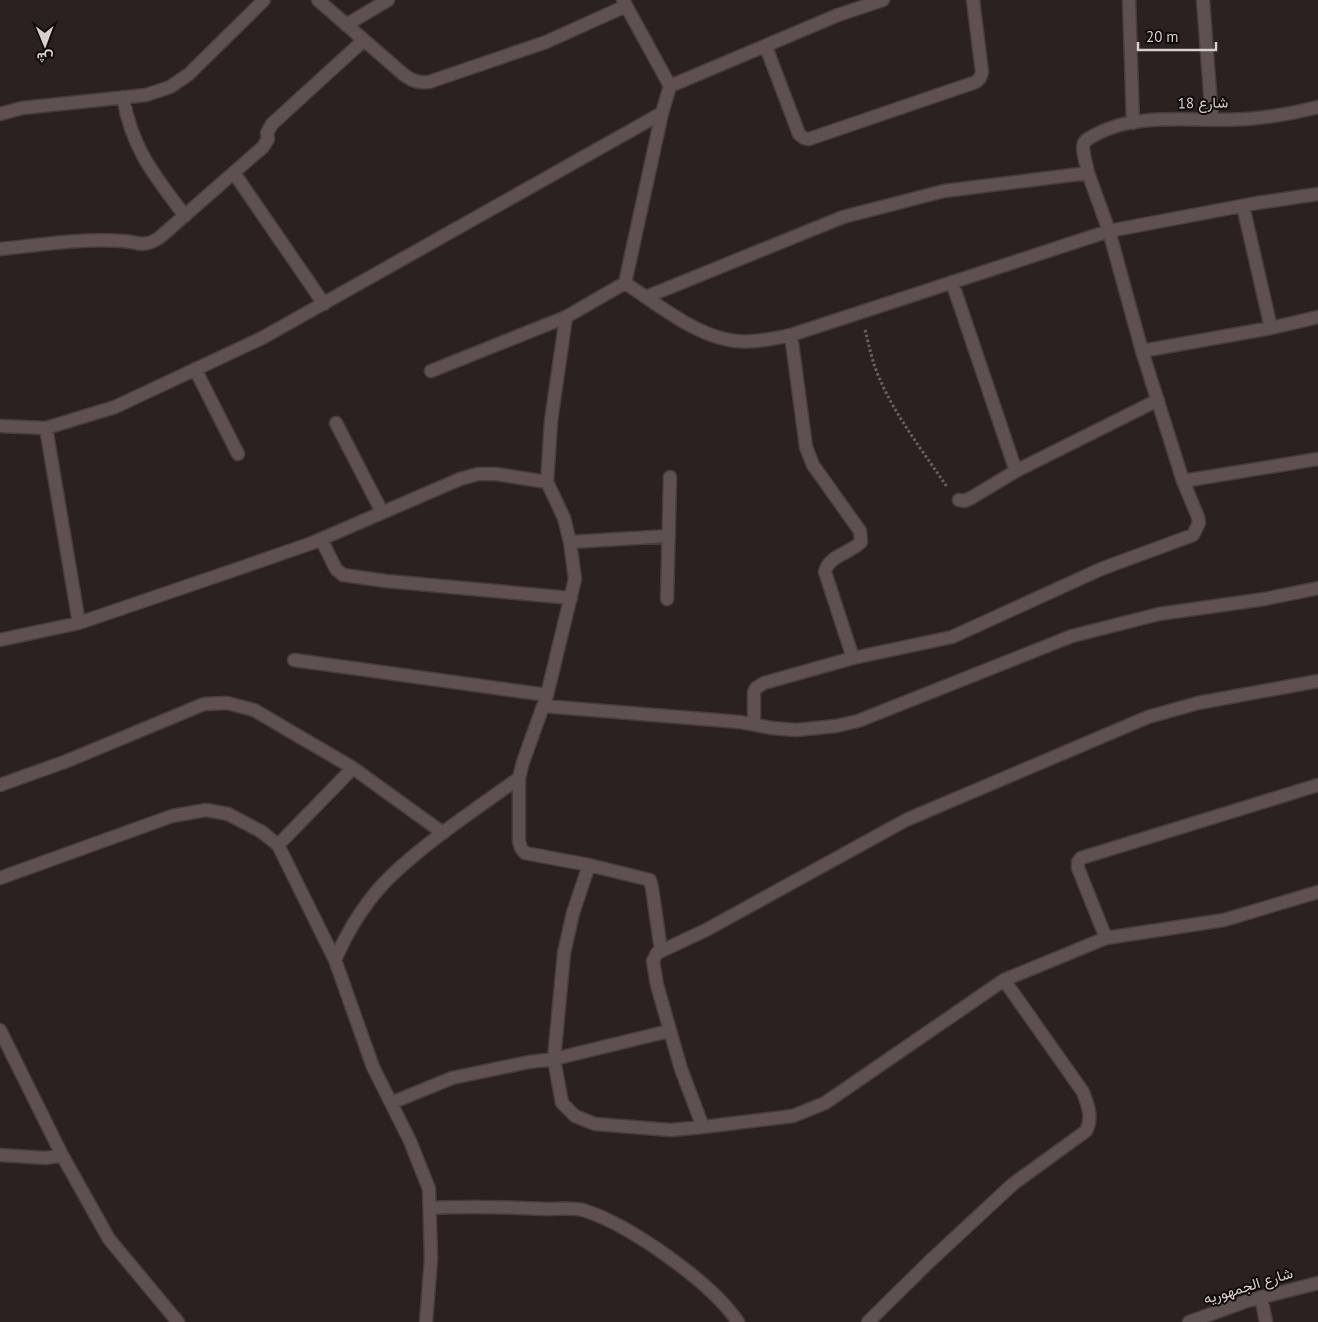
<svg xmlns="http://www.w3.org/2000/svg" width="1318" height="1322" font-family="'PT Sans',Vazirmatn,sans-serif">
<rect width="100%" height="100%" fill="#2b211f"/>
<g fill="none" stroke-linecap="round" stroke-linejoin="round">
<defs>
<path id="minor" d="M 318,0 L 403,74 C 412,81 418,83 429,82 L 546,42 L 626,6
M 623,0 L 670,86 L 662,113 L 625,283
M 1129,0 L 1133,123
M 1203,0 L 1212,119
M 346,25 L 388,0
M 766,47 L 799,134 L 804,138 L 809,139 L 976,82 L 980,78 L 982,72 L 973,0
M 670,86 L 838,15 L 883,0
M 123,97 C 132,149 154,175 185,216
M 0,114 L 22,108 L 146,95 L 170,87 L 189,74 L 264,0
M 234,173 L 324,304
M 1088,173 C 1087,165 1081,150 1084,143 C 1086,139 1090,138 1093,136 C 1137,110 1198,123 1247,119 C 1271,117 1295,113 1318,107
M 1243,206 L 1271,328
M 0,249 C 40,245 82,238 123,241 C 139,242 143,248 159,238 L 263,147 L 268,139 L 267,133 L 272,124 L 364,40
M 952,282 L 1016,471
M 646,297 L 843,217 L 944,191 L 1088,173 L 1109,231 L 1142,351 L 1172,446 L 1183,481 L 1198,517 L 1199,523 L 1193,535 L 1101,569 L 952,637 L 853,658 L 764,683 L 756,688 L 754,692 L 754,724
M 791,335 L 806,447 L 813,465 L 860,531 L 861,542 C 850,553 828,556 825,572 L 853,658
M 1142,351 L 1271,328 L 1318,317
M 195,369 L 238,454
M 431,371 L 566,317 L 625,283 C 656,303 692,333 729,340 C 749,344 771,339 791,335 L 1109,231 L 1257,203 L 1318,194
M 336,423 L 382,512
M 0,426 L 46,428 L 115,407 L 262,338 L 662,113
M 46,428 L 79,623
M 1183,481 L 1318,459
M 959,500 L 964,501 L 971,498 L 1016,471 L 1158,400
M 321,539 L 336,569 L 343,575 L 386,581 L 571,598
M 570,542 L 669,536
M 667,599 L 670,477
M 0,640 L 79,623 L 243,567 L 312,543 L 460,479 L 478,474 L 496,474 L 547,482
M 294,660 L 547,695
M 543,706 L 740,722 L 772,728 L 796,730 L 836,726 L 858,721 L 1072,636 L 1159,614 L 1265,599 L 1318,588
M 519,778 L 519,841 L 521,848 L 525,853 L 589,865 L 650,880 L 652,888 L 661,950
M 0,785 L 67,761 L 204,704 L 227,703 L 254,710 L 353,768 L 443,833
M 278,845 L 353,768
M 589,865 L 573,913 L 564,953 L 554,1059 L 669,1031
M 0,878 L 172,816 L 206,810 L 228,814 L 262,832 L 278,845 L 335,960
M 1106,938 L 1078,868 L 1078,862 L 1081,858 L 1318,785
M 0,1030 L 62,1155 L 109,1239 L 178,1322
M 391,1103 L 452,1078 L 529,1062 L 554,1059 L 562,1103 L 575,1116 L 595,1124 L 671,1130 L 703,1127 L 793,1116 L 825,1103 L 1004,980 L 1106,938 L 1224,920 L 1318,892
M 703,1127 L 681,1069 L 657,985 L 653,961 L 657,953 L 706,930 L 906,820 L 1148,717 L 1198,703 L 1318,681
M 0,1155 L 46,1158 L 62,1155
M 430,1208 C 469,1206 508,1207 548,1209 C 559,1209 575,1207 586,1211 C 631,1226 711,1282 738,1322
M 1261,1297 L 1266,1322
M 426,1322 L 431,1259 L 429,1189 L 410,1141 L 373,1067 L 335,960 C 348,930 368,898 392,875 C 430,839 476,809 519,778 L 523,762 L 547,695 L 575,579 L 570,542 L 564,518 L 547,482 L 551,421 L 566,317
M 868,1322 L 930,1261 L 1013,1184 L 1086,1131 C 1093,1118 1088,1105 1083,1092 L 1004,980
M 1189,1322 L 1247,1301 L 1318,1283"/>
</defs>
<!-- minor casing -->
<use href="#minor" stroke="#463d3c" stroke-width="15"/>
<!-- path -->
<path stroke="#6b6260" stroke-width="3" stroke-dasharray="2.5 2.5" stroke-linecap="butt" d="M 865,330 C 869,345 872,361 878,375 C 895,416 923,451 947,487"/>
<!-- minor -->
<use href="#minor" stroke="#5e514f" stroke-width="12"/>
</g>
<g text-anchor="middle" stroke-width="4" stroke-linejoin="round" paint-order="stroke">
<!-- street labels -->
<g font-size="15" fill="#d8d0cf" stroke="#100c0b">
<text transform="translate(1203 103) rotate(-1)" y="5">شارع 18</text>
<text transform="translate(1248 1286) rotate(-17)" y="5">شارع الجمهوريه</text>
</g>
</g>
<!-- north arrow -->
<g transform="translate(45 45) rotate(179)" stroke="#100c0b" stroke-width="4" paint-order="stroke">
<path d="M0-4L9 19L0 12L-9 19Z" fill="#d8d0cf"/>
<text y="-8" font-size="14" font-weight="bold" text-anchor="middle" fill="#d8d0cf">ش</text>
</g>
<!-- scale -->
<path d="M1138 42v8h78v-8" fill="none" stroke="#d8d0cf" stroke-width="2.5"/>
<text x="1146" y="42" font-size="15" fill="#d8d0cf" stroke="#100c0b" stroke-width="4" paint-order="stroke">20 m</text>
</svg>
